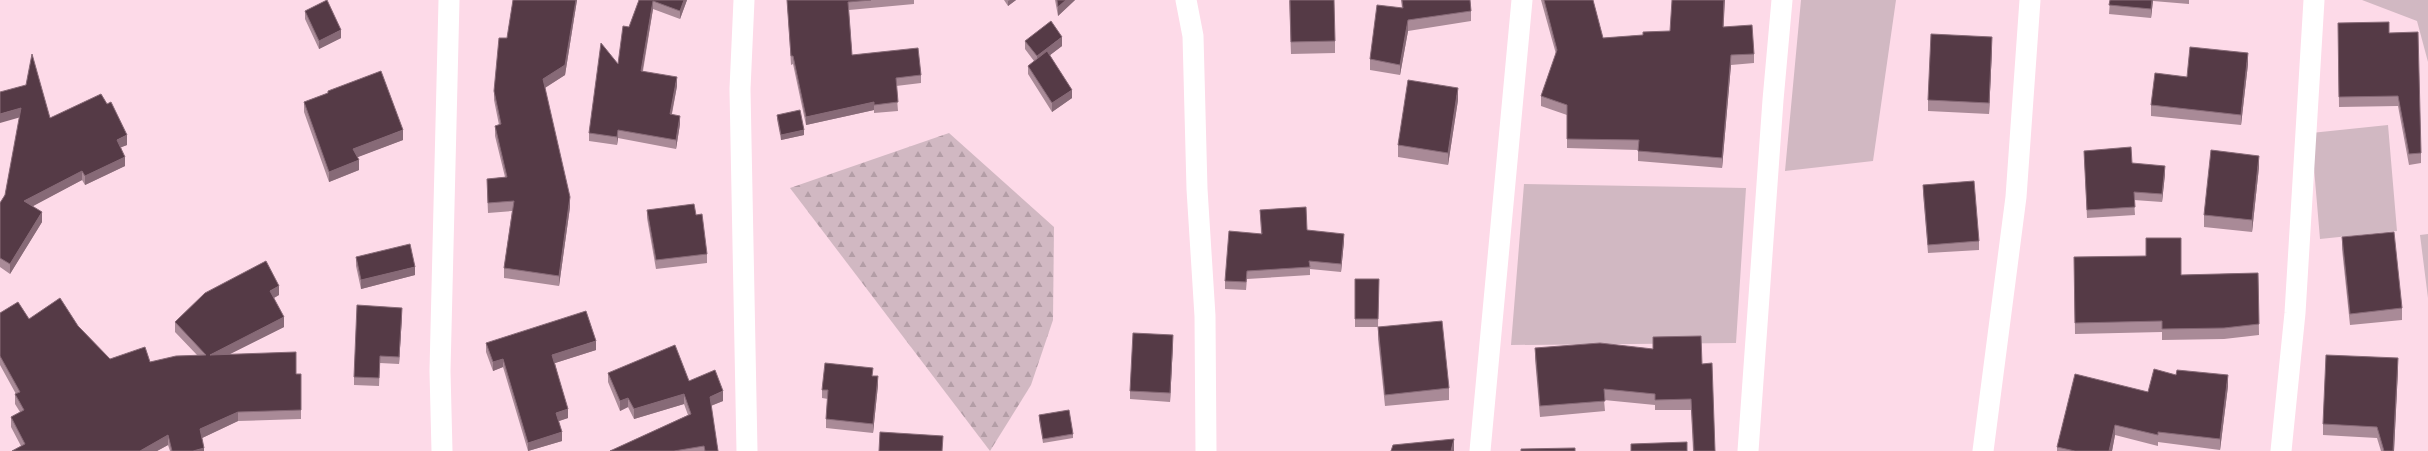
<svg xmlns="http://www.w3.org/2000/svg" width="2428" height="451" font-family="'IBM Plex Serif',serif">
<defs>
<pattern id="forest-firs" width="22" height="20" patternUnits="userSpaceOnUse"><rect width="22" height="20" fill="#d1b8c2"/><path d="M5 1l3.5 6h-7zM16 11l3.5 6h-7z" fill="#b39da6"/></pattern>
</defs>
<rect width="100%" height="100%" fill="#fddae8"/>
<!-- grass -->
<path fill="#d1b8c2" d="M 1801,0 L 1896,0 L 1873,161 L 1785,171 Z
M 2362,0 L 2428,0 L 2428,62 L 2417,21 Z
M 2388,125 L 2397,231 L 2320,239 L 2311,133 Z
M 1524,184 L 1746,188 L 1736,343 L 1511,345 Z
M 2428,234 L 2428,298 L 2420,235 Z"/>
<!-- forest -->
<path fill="url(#forest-firs)" d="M 949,133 L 1054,227 L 1053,320 L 1031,385 L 990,451 L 790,188 Z"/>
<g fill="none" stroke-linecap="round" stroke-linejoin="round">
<!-- street -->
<path stroke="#fff" stroke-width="21" d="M 744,0 L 740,89 L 747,451
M 1186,0 L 1193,36 L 1197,189 L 1205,316 L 1206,451
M 442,451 L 440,371 L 449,0
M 1480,451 L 1522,0
M 1748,451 L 1773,100 L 1782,0
M 1983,451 L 2016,197 L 2030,0
M 2281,451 L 2295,313 L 2314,0"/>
</g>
<!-- wall -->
<path fill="#a98a97" d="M 513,0 L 577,0 L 565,75 L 545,88 L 570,207 L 559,286 L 504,278 L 504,268 L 512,211 L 488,213 L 487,188 L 487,179 L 505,177 L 495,136 L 495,126 L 499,125 L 494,100 L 494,91 L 507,38 Z
M 639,0 L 687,0 L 680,19 L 653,9 L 643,71 L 677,86 L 672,114 L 680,124 L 676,149 L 618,138 L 617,145 L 589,141 L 589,133 L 618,64 L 629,27 Z
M 787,0 L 914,0 L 914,4 L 849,10 L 852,55 L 921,75 L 921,83 L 896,86 L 898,111 L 874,113 L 874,110 L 806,125 L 793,64 L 791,65 Z
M 1004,0 L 1016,0 L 1008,6 Z
M 1055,0 L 1075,0 L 1058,16 Z
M 1289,0 L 1335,41 L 1335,53 L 1291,54 Z
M 1401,0 L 1470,0 L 1471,11 L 1471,21 L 1408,31 L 1400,75 L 1370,70 L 1370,59 L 1402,8 Z
M 1541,0 L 1593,0 L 1603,38 L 1643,35 L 1723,27 L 1754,54 L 1754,63 L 1731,65 L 1722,168 L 1638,161 L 1638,150 L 1567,148 L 1567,115 L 1541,106 L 1541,96 L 1556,54 Z
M 2110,0 L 2189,0 L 2189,4 L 2153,1 L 2151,18 L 2109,14 Z
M 305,11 L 341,38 L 319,49 L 305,19 Z
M 2338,23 L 2389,33 L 2421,153 L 2421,163 L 2409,165 L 2398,106 L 2339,107 Z
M 1025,41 L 1062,46 L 1050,55 L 1072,98 L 1052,112 L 1028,74 L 1028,66 L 1034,61 L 1025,49 Z
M 1992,48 L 1989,114 L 1928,111 L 1928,100 Z
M 2248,64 L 2241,125 L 2151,116 L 2151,105 L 2187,77 Z
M 328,91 L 403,140 L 357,157 L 359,170 L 329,182 L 304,112 L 304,102 L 328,93 Z
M 0,92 L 50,118 L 127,145 L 121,147 L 125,166 L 85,185 L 82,180 L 32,206 L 42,222 L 10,274 L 0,267 L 0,203 L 5,195 L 20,118 Z
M 1458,100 L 1448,165 L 1398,157 L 1398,145 Z
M 777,115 L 804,135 L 781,140 L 777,119 Z
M 2084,151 L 2132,163 L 2165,174 L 2162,202 L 2134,200 L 2135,215 L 2087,218 Z
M 2259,167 L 2252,232 L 2204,227 L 2204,215 Z
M 1923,185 L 1979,241 L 1979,250 L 1928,253 L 1923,193 Z
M 647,210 L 696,215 L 707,254 L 707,263 L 656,269 L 647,218 Z
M 1260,210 L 1307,230 L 1344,241 L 1341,272 L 1310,269 L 1310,275 L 1247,279 L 1246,290 L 1225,289 L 1225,281 L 1261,234 Z
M 2342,237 L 2402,308 L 2402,320 L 2350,325 L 2342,249 Z
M 356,257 L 415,275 L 361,289 L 356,266 Z
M 2074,257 L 2181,275 L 2258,273 L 2259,335 L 2224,339 L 2162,340 L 2162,332 L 2075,334 Z
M 1355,279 L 1379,279 L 1378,327 L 1355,327 Z
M 279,295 L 274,298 L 284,327 L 230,354 L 296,374 L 301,374 L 301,419 L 238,421 L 202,438 L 204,451 L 170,451 L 168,445 L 157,451 L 12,451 L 21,446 L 11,427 L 11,417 L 20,412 L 15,404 L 15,394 L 16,394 L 0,365 L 0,313 L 29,319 L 78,326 L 110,359 L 150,362 L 197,355 L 175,332 L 175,322 Z
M 402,315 L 399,364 L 380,363 L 379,386 L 354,385 L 354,377 Z
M 1378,327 L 1449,388 L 1449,400 L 1385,406 L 1378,339 Z
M 1653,337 L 1702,364 L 1715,451 L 1693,451 L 1691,410 L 1655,410 L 1655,405 L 1604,400 L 1605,411 L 1540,417 L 1535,359 L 1535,348 L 1653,349 Z
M 486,343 L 596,350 L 555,363 L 568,418 L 559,421 L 562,441 L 528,451 L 503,367 L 493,371 L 486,352 Z
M 1173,343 L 1170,402 L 1130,399 L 1130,391 Z
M 2398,369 L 2394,451 L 2381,451 L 2377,438 L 2323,435 L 2323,424 Z
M 608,373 L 689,381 L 723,401 L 711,406 L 718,451 L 610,451 L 688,415 L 684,404 L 634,419 L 628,407 L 620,411 L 608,382 Z
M 2176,375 L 2228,386 L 2220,450 L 2158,442 L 2158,446 L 2115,435 L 2112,451 L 2057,451 L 2057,447 L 2148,392 Z
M 873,376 L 878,385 L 873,433 L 826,428 L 826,419 L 828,399 L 822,398 L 822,390 Z
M 1039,415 L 1073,434 L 1073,438 L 1043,443 L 1039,420 Z"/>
<!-- shaded-wall -->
<path fill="#876a77" d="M 576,0 L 577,0 L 565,75 L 543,89 L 543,79 Z
M 684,0 L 687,0 L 680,19 L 680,11 Z
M 1010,0 L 1016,0 L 1008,6 L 1008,1 Z
M 1066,0 L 1075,0 L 1058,16 L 1058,7 Z
M 1724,0 L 1725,0 L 1723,37 L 1723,27 Z
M 2152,0 L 2153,0 L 2151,18 L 2151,9 Z
M 653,1 L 653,9 L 641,79 L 641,71 Z
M 1408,20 L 1408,31 L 1400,75 L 1400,65 Z
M 341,30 L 341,38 L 319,49 L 319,41 Z
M 1062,37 L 1062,46 L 1037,65 L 1037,56 Z
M 1992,37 L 1992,48 L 1989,114 L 1989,103 Z
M 2248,53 L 2248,64 L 2241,125 L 2241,115 Z
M 1731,55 L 1731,65 L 1722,168 L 1722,158 Z
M 677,77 L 677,86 L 670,122 L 670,114 Z
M 1458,88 L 1458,100 L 1448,165 L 1448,153 Z
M 1072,90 L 1072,98 L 1052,112 L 1052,103 Z
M 874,102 L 874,110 L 806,125 L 806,117 Z
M 21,108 L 21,117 L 0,123 L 0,114 Z
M 680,116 L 680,124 L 676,149 L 676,140 Z
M 403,130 L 403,140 L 353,159 L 353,149 Z
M 618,130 L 618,138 L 617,145 L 617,137 Z
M 804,130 L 804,135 L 781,140 L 781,135 Z
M 127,135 L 127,145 L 117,149 L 117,140 Z
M 2259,156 L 2259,167 L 2252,232 L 2252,220 Z
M 125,157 L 125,166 L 85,185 L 85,176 Z
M 359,160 L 359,170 L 329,182 L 329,172 Z
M 2165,166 L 2165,174 L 2162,202 L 2162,194 Z
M 82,171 L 82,180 L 24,211 L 24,201 Z
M 570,197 L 570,207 L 559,286 L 559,276 Z
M 42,212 L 42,222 L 10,274 L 10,264 Z
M 1344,234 L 1344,241 L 1341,272 L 1341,264 Z
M 415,267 L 415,275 L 361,289 L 361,280 Z
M 279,286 L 279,295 L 270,300 L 270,291 Z
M 402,308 L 402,315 L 399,364 L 399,357 Z
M 284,317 L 284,327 L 210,364 L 210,355 Z
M 1173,335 L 1173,343 L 1170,402 L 1170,393 Z
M 596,341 L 596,350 L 552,364 L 552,355 Z
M 2398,358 L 2398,369 L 2394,451 L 2393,451 Z
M 503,359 L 503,367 L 493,371 L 493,362 Z
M 2228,375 L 2228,386 L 2220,450 L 2220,439 Z
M 878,376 L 878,385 L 873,433 L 873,424 Z
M 723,391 L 723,401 L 710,406 L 710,397 Z
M 684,394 L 684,404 L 634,419 L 634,409 Z
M 628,398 L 628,407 L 620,411 L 620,401 Z
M 568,409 L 568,418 L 556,422 L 556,413 Z
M 238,412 L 238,421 L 200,439 L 200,429 Z
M 2115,425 L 2115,435 L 2112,451 L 2109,451 Z
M 562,432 L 562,441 L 528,451 L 528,443 Z
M 168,435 L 168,445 L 157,451 L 140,451 Z
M 1454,439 L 1454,451 L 1451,451 Z
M 204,448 L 204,451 L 193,451 Z"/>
<!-- building -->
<path fill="#553a46" stroke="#876a77" d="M 327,0 L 341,30 L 319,41 L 305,11 Z
M 513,0 L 576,0 L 565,65 L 543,79 L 570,197 L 559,276 L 504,268 L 514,201 L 488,203 L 487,179 L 507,177 L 495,126 L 501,124 L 494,91 L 499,38 L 507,38 Z
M 639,0 L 684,0 L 680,11 L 653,1 L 641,71 L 677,77 L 670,114 L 680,116 L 676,140 L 618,130 L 617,137 L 589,133 L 601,43 L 618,64 L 623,26 L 629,27 Z
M 787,0 L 871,0 L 848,2 L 852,55 L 918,48 L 921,75 L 896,78 L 898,102 L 874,105 L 874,102 L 806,117 L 793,56 L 791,56 Z
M 1057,0 L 1066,0 L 1058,7 Z
M 1290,0 L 1334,0 L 1335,41 L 1291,42 Z
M 1402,0 L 1470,0 L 1471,11 L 1408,20 L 1400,65 L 1370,59 L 1377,5 L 1403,8 Z
M 1544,0 L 1593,0 L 1603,38 L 1643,35 L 1643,32 L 1670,31 L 1672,0 L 1724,0 L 1723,27 L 1752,25 L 1754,54 L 1731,55 L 1722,158 L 1638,151 L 1639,140 L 1567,139 L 1567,105 L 1541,96 L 1557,50 Z
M 2110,0 L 2152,0 L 2151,9 L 2109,5 Z
M 1051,21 L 1062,37 L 1037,56 L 1025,41 Z
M 2389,22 L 2389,33 L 2418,32 L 2421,153 L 2409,154 L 2398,96 L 2339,97 L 2338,23 Z
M 1931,34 L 1992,37 L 1989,103 L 1928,100 Z
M 2190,47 L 2248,53 L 2241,115 L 2151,105 L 2155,73 L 2187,77 Z
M 1047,51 L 1072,90 L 1052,103 L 1028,66 Z
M 32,54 L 50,118 L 101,94 L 107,104 L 111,102 L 127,135 L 117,140 L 125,157 L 85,176 L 82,171 L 24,201 L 42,212 L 10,264 L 0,258 L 0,203 L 5,195 L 21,108 L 0,114 L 0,92 L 26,85 Z
M 381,71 L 403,130 L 353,149 L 359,160 L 329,172 L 304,102 L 328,93 L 328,91 Z
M 1408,80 L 1458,88 L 1448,153 L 1398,145 Z
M 800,110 L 804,130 L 781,135 L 777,115 Z
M 2131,147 L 2132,163 L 2165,166 L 2162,194 L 2134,192 L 2135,207 L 2087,210 L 2084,151 Z
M 2211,150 L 2259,156 L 2252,220 L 2204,215 Z
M 1974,181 L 1979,241 L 1928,245 L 1923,185 Z
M 694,204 L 696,215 L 702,214 L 707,254 L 656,260 L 647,210 Z
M 1306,207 L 1307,230 L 1344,234 L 1341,264 L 1309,261 L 1310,267 L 1247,271 L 1246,282 L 1225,281 L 1229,231 L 1262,234 L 1260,210 Z
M 2394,232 L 2402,308 L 2350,314 L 2342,237 Z
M 2146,238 L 2181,238 L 2181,275 L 2258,273 L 2259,324 L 2224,328 L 2162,329 L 2162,321 L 2075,323 L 2074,257 L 2146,256 Z
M 410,244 L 415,267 L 361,280 L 356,257 Z
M 266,261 L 279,286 L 270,291 L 284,317 L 210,355 L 296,352 L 296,374 L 301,374 L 301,410 L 238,412 L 200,429 L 204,448 L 193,451 L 172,451 L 168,435 L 140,451 L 12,451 L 25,444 L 11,417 L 24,410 L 15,394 L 20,392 L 0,356 L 0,313 L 18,302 L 29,319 L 60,298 L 78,326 L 110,359 L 145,347 L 150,362 L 176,356 L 206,355 L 175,322 L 205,293 Z
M 1355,279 L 1379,279 L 1378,319 L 1355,319 Z
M 357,305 L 402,308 L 399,357 L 380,356 L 379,378 L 354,377 Z
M 586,311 L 596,341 L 552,355 L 568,409 L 556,413 L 562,432 L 528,443 L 503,359 L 493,362 L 486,343 Z
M 1442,321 L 1449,388 L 1385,395 L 1378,327 Z
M 1133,333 L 1173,335 L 1170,393 L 1130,391 Z
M 1701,336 L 1702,364 L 1712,363 L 1715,451 L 1694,451 L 1691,399 L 1655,400 L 1655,394 L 1604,389 L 1605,401 L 1540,406 L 1535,348 L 1600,343 L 1653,349 L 1653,337 Z
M 675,345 L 689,381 L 715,370 L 723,391 L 710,397 L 718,451 L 705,451 L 704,446 L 674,451 L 610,451 L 691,414 L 684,394 L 634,409 L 628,398 L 620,401 L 608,373 Z
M 2326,355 L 2398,358 L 2393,451 L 2384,451 L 2377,427 L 2323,424 Z
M 825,363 L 873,368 L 872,376 L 878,376 L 873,424 L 826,419 L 828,390 L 822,390 Z
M 2154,369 L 2176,375 L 2177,370 L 2228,375 L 2220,439 L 2158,432 L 2158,435 L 2115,425 L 2109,451 L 2075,451 L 2057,447 L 2075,374 L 2148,392 Z
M 1069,410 L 1073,434 L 1043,439 L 1039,415 Z
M 880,432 L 943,436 L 942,451 L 879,451 Z
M 1454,439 L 1451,451 L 1391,451 L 1393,445 Z
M 1687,442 L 1687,451 L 1631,451 L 1631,444 Z
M 1575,448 L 1575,451 L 1521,451 L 1521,449 Z"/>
</svg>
